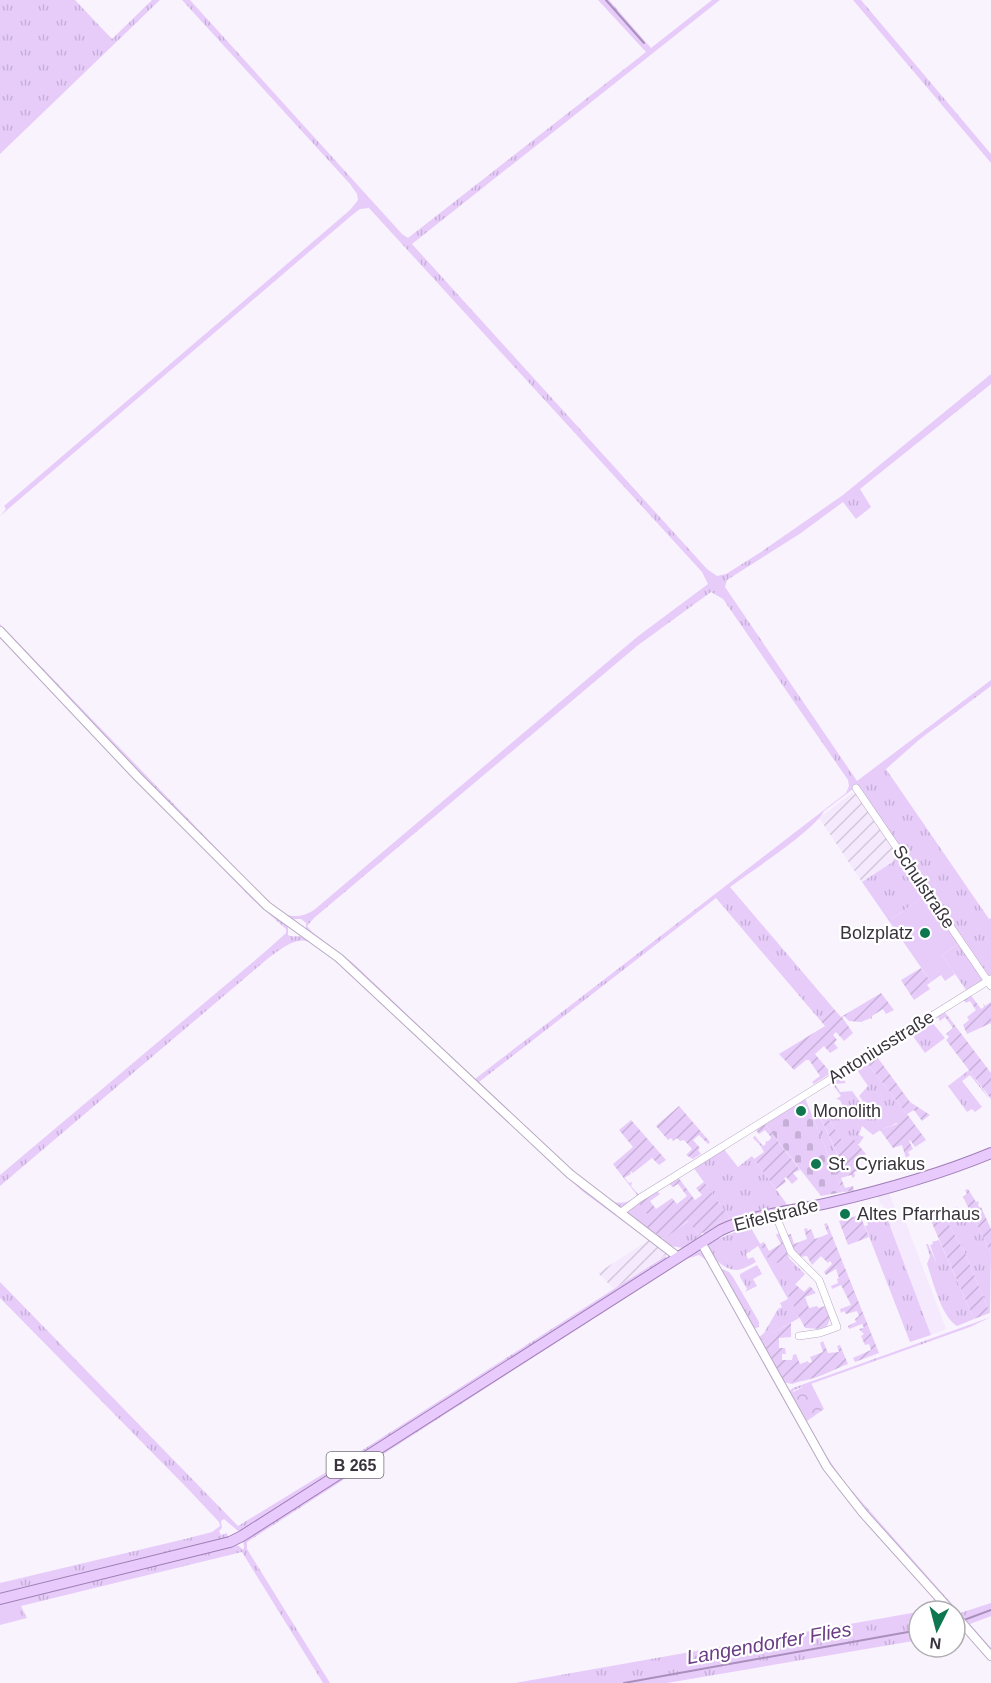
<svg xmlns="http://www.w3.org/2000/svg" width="991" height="1683" font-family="Arial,sans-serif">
<defs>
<pattern id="industrial-furrows" width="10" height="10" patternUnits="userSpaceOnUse" patternTransform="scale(1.5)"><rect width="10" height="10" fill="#f5e9fd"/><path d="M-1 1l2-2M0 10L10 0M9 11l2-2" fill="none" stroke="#d3c8da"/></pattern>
<pattern id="grass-tufts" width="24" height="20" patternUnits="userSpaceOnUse" patternTransform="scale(1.5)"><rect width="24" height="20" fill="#e7ccfa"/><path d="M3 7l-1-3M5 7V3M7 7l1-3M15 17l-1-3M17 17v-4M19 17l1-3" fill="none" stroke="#c7b0d7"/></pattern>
<pattern id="forest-crowns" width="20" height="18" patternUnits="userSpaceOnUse" patternTransform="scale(1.5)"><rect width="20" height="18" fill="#e7ccfa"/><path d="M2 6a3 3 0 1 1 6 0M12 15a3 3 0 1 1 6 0" fill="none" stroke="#c7b0d7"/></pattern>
<pattern id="cemetery-stones" width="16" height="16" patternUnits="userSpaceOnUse" patternTransform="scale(1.5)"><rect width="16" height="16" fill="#e7ccfa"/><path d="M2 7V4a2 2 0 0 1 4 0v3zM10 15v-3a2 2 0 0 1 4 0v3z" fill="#c7b0d7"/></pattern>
<pattern id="garden-furrows" width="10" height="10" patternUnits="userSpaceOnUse" patternTransform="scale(1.5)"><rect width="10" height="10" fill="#e7ccfa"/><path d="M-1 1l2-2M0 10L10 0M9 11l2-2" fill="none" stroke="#c7b0d7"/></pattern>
</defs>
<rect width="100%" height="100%" fill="#f9f3fe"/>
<!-- built -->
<path fill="#f5e9fd" d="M 889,1193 L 899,1220 L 904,1218 L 946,1329 L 931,1335 L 882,1204 L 880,1204 L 878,1196 Z"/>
<!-- industrial -->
<path fill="url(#industrial-furrows)" d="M 852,793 L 857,794 L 903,862 L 893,861 L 862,882 L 819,818 Z
M 649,1240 L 667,1254 L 614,1289 L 598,1273 Z"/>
<!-- grass -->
<path fill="url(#grass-tufts)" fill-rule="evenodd" d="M 0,0 L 75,0 L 112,39 L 152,0 L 160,0 L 0,154 Z
M 182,0 L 190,0 L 402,234 L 408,238 L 646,52 L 598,0 L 609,0 L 651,48 L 712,0 L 720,0 L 412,244 L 707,569 L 717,576 L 726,574 L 761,552 L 843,495 L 991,374 L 991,384 L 860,489 L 871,507 L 856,519 L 843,502 L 801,533 L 727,580 L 725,587 L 857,781 L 991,680 L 991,686 L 920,739 L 886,769 L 989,919 L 991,918 L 991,975 L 987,975 L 857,786 L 824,811 C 815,830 750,872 730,887 L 834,1009 L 819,1019 L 716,898 L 479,1082 L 576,1174 L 613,1202 C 624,1204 630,1202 637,1195 L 613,1164 L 629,1183 L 632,1182 L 631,1186 L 638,1194 L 638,1196 L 622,1207 L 619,1207 L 572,1173 L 306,929 L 306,923 L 301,919 L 290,919 L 277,912 L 156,791 L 0,628 L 0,624 L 254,887 C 273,905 287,927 314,910 L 637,637 L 708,584 L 702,572 L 369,208 L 360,209 L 351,216 L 0,516 L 6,509 L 4,506 L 350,210 L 358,200 L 357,194 L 350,184 ZM 711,592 L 723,599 L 848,780 L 849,786 L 846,793 L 475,1079 L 353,963 L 312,932 L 307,926 L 314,918 L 637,646 Z
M 853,0 L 861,0 L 991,154 L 991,163 Z
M 0,635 L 285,924 L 288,927 L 288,935 C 294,938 297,935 303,937 C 312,939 322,948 330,953 L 554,1163 L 652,1239 L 651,1242 L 582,1191 L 338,963 C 328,956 318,945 306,941 C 291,936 263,963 252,972 L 0,1186 L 0,1175 L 266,951 L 286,933 L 286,929 L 252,899 L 0,638 Z
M 897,859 L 900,859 L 926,895 L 889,921 L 862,882 Z
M 960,943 L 982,977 L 982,980 L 966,990 L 942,955 Z
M 930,1020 L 945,1038 L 925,1053 L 910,1032 Z
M 865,1060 L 905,1112 C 893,1131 889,1123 873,1135 L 862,1126 L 859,1135 L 864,1137 L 859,1144 L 844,1145 L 824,1111 L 828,1108 L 831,1114 C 841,1111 836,1113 843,1106 L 840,1100 L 836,1099 L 841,1096 L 834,1086 L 828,1083 L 840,1075 L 846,1083 L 835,1084 L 840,1092 L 852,1091 L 866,1110 L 868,1108 L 859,1096 L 868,1086 L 859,1073 L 857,1065 Z
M 969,1070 L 991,1101 L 970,1075 L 962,1081 L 982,1107 L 975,1112 L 972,1109 L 967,1112 L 948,1086 Z
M 818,1112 L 843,1167 L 834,1170 L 812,1115 Z
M 723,1148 L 738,1167 L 752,1156 L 786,1203 L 787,1207 L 705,1235 L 702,1232 L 717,1223 L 730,1218 L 693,1167 Z
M 641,1199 L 648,1215 L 663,1239 L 689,1221 L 698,1234 L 700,1233 L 703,1236 L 683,1248 L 671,1246 L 627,1214 L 628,1210 Z
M 957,1207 L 964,1221 L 973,1217 L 991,1253 L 990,1313 L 964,1251 L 945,1218 L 950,1215 L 948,1213 Z
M 887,1218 L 931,1335 L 910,1342 L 865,1226 L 868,1225 L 867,1222 L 876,1220 L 877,1222 Z
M 750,1226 L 771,1263 L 790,1259 L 805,1274 L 787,1293 L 801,1317 L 762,1339 L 783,1379 L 801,1381 L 816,1376 L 792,1384 L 783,1382 L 757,1339 L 764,1333 L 778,1309 L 782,1307 L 780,1303 L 788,1299 L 758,1246 L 746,1254 L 748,1259 L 753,1257 L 756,1262 C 750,1265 744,1269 738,1270 C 725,1271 708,1256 709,1244 L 717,1238 L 718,1239 Z
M 939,1240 L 974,1319 L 957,1326 C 941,1316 933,1281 927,1264 L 930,1256 L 926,1244 L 928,1244 L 937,1264 L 930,1245 L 933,1244 L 932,1242 Z
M 655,1245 L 659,1245 L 666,1251 L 666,1260 L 245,1530 L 238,1531 L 224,1519 L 221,1521 L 222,1528 L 219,1531 L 221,1535 L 227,1533 L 228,1538 L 0,1595 L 0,1583 L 185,1539 L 212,1532 L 220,1526 L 219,1522 L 188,1489 L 0,1298 L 0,1282 L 238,1526 L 364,1449 L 667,1255 Z
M 697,1251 L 703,1252 L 820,1459 L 949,1611 L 919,1611 L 919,1640 L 667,1683 L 515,1683 L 895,1616 L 917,1612 L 935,1603 L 933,1597 L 858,1513 L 829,1477 L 706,1260 L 699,1255 L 686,1259 L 247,1542 L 247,1549 L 330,1683 L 323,1683 L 242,1552 L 21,1606 L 27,1618 L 0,1625 L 0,1603 L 235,1545 L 239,1546 L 243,1550 L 244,1547 L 243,1541 L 246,1539 Z
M 757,1265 L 762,1274 L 753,1279 L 757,1286 L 745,1292 L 747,1289 L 740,1277 L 740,1274 Z
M 722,1269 L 729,1272 L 733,1277 L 759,1322 L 759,1327 L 753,1329 L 720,1270 Z
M 991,1317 L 970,1327 L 794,1390 L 791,1395 L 827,1457 L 846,1484 L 960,1613 L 991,1603 L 991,1616 L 970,1624 L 991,1648 L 991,1653 L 836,1477 L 787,1393 L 793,1388 Z"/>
<!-- forest -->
<path fill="url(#forest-crowns)" d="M 811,1383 L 824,1409 L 807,1421 L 791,1393 Z"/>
<!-- cemetery -->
<path fill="url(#cemetery-stones)" d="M 805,1098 L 843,1192 L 821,1196 L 764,1123 Z"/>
<!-- garden -->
<path fill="url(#garden-furrows)" d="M 921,968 L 931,982 L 927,985 L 930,989 L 914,1000 L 901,980 Z
M 881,993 L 894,1010 L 886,1014 L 883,1009 L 872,1016 L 872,1019 L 871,1018 L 861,1022 L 849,1021 L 844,1016 L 842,1017 L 853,1033 L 844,1041 L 836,1032 L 833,1035 L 837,1040 L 834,1043 L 838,1048 L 830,1053 L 824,1046 L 815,1054 L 831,1073 L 814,1084 L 812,1082 L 820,1076 L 809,1060 L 806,1060 L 794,1070 L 779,1054 L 825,1026 L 819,1019 L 834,1009 L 841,1017 Z
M 970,994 L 981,1009 L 984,1007 L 983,1003 L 985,1006 L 991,1002 L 991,1023 L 967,1034 L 963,1025 L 969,1020 L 967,1017 L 976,1010 L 970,1001 L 966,1003 L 963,999 Z
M 944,1011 L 991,1073 L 991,1099 L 946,1040 L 949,1037 L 946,1034 L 953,1028 L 945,1017 L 940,1021 L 937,1015 Z
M 875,1054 L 910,1102 L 930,1115 L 922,1121 L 914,1110 L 907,1114 L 926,1140 L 915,1147 L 910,1140 L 909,1141 L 913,1149 L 908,1152 L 910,1155 L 906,1158 L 902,1145 L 893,1148 L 880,1130 L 897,1124 L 895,1120 L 905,1112 L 865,1060 Z
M 679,1106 L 710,1142 L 708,1144 L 699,1135 L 693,1140 L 700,1148 L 698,1150 L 701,1154 L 693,1159 L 686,1155 L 692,1149 L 684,1140 L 680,1141 L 677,1138 L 673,1141 L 671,1138 L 668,1140 L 656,1126 Z
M 823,1110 L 844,1144 L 851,1136 L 866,1154 L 854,1163 L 858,1171 L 854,1172 L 855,1176 L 853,1178 L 851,1175 L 841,1178 L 845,1188 L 853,1186 L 854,1191 L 843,1192 L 834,1170 L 843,1166 L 818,1112 Z
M 631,1120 L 666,1160 L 659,1165 L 652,1158 L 633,1173 L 630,1171 L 631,1174 L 624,1178 L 613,1164 L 633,1147 L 619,1130 Z
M 764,1123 L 800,1170 L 793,1173 L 798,1179 L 792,1184 L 786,1177 L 784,1178 L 786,1182 L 776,1189 L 754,1159 L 764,1152 L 760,1145 L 753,1138 L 755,1136 L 763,1146 L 766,1144 L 765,1142 L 770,1140 L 771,1137 L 765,1130 L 759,1134 L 755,1129 Z
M 678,1177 L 695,1200 L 702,1195 L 696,1188 L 704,1182 L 730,1218 L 717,1223 L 699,1235 L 688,1221 L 664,1239 L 640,1222 L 648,1215 L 638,1202 L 656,1190 L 660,1194 L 650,1201 L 656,1209 L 672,1198 L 677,1204 L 687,1196 L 678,1184 L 673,1187 L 668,1183 Z
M 968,1189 L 976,1202 L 979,1201 L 978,1205 L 980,1208 L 981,1207 L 991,1229 L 991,1253 L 963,1197 L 967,1194 L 965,1190 Z
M 860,1215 L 869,1237 L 848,1245 L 839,1221 Z
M 938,1218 L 939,1221 L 945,1218 L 964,1251 L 990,1313 L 974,1319 L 931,1221 Z
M 827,1223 L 879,1353 L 855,1362 L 853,1358 L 871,1350 L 869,1344 L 865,1345 L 861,1336 L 864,1334 L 859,1329 L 864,1328 L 862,1324 L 849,1329 L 848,1326 L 856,1322 L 855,1319 L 859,1316 L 857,1311 L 846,1314 L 844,1311 L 841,1313 L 840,1309 L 851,1305 L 841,1285 L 832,1289 L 831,1286 L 838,1283 L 837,1279 L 839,1278 L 836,1269 L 826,1275 L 824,1272 L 832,1264 L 830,1261 L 828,1263 L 821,1256 L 812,1265 L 807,1256 L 800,1257 L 793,1251 L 787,1235 L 791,1234 L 794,1244 L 807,1239 L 804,1229 L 807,1228 L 808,1231 L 811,1229 L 815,1239 L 828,1234 L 824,1224 Z
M 779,1233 L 790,1260 L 771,1264 L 760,1244 L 764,1242 L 769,1251 L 781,1244 L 776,1235 Z
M 795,1284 L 804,1292 L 810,1286 L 816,1293 L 805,1297 L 809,1308 L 817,1306 L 819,1308 L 825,1306 L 830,1319 L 827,1326 L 820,1329 L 805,1328 L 787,1293 Z
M 791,1323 L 791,1337 L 779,1338 L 779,1348 L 785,1348 L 786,1354 L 782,1354 L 782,1360 L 792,1360 L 793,1355 L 796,1354 L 800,1364 L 808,1361 L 809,1363 L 812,1362 L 810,1357 L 823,1352 L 820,1343 L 823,1341 L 828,1353 L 839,1352 L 837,1346 L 840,1345 L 848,1364 C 830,1371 801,1388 783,1379 L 761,1339 Z"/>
<!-- pitch -->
<path fill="#e7ccfa" d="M 926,895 L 960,943 L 942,955 L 955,974 L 945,981 L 941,975 L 931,982 L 889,921 Z"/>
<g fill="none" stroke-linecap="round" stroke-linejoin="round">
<!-- stream -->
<path stroke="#aa8fbd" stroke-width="2" d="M 606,0 L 644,43
M 964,1620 L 991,1610
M 624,1683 L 919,1630"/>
<defs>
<path id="minor" d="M 856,788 L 991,986
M 620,1213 L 640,1198 L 991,979
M 775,1214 L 791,1252 L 819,1280 L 837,1327 L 820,1333 L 799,1336"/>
<path id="tertiary" d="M 0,631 L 138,777 L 267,906 L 339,958 L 570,1174 L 678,1257
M 701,1242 L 827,1467 L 863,1513 L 951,1611
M 955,1615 L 991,1656"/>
<path id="primary" d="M 0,1599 L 230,1542 L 242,1536 L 721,1230 C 754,1214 793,1211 828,1203 C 884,1190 938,1175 991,1153"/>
</defs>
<!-- minor casing -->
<use href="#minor" stroke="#b7a9c2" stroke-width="8"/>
<!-- tertiary casing -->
<use href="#tertiary" stroke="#b7a9c2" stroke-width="10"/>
<!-- primary casing -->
<use href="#primary" stroke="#a17fb8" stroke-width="12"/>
<!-- minor -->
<use href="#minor" stroke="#fff" stroke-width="7"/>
<!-- tertiary -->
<use href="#tertiary" stroke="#fff" stroke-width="8"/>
<!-- primary -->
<use href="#primary" stroke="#e8cbfc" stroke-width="10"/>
</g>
<!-- markers -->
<g fill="#0e7750" stroke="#fff" stroke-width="2">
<circle cx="925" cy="933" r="6"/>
<circle cx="801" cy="1111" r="6"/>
<circle cx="816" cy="1164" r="6"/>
<circle cx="845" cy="1214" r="6"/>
</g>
<g text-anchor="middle" stroke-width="4.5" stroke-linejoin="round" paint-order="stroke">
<!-- shield labels -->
<rect fill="#fff" stroke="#747077" stroke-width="1.5" x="326.5" y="1452" width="57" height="26" rx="4.5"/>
<g font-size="16" font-weight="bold" fill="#39333d">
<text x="355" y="1471">B 265</text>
</g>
<!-- street labels -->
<g font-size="18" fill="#39333d" stroke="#fff">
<text transform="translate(924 887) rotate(56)" y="6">Schulstraße</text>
<text transform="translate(881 1047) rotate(-32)" y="6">Antoniusstraße</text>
<text transform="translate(776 1215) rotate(-14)" y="6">Eifelstraße</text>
</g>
<!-- poi labels -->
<g font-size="18" fill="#39333d" stroke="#fff" text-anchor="start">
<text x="913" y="939" text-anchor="end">Bolzplatz</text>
<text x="813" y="1117">Monolith</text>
<text x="828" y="1170">St. Cyriakus</text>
<text x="857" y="1220">Altes Pfarrhaus</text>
</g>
<!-- water labels -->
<g font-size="20" font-style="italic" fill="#6a3d86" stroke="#fff">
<text transform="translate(769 1643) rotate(-10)" y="7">Langendorfer Flies</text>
</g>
</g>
<!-- north arrow -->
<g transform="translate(937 1629) rotate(186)"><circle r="28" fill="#ffffff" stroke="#b0adb1" stroke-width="1.5"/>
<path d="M0-4.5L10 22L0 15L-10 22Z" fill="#0e7750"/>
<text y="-9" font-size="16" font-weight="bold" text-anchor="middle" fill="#39333d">N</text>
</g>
</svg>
